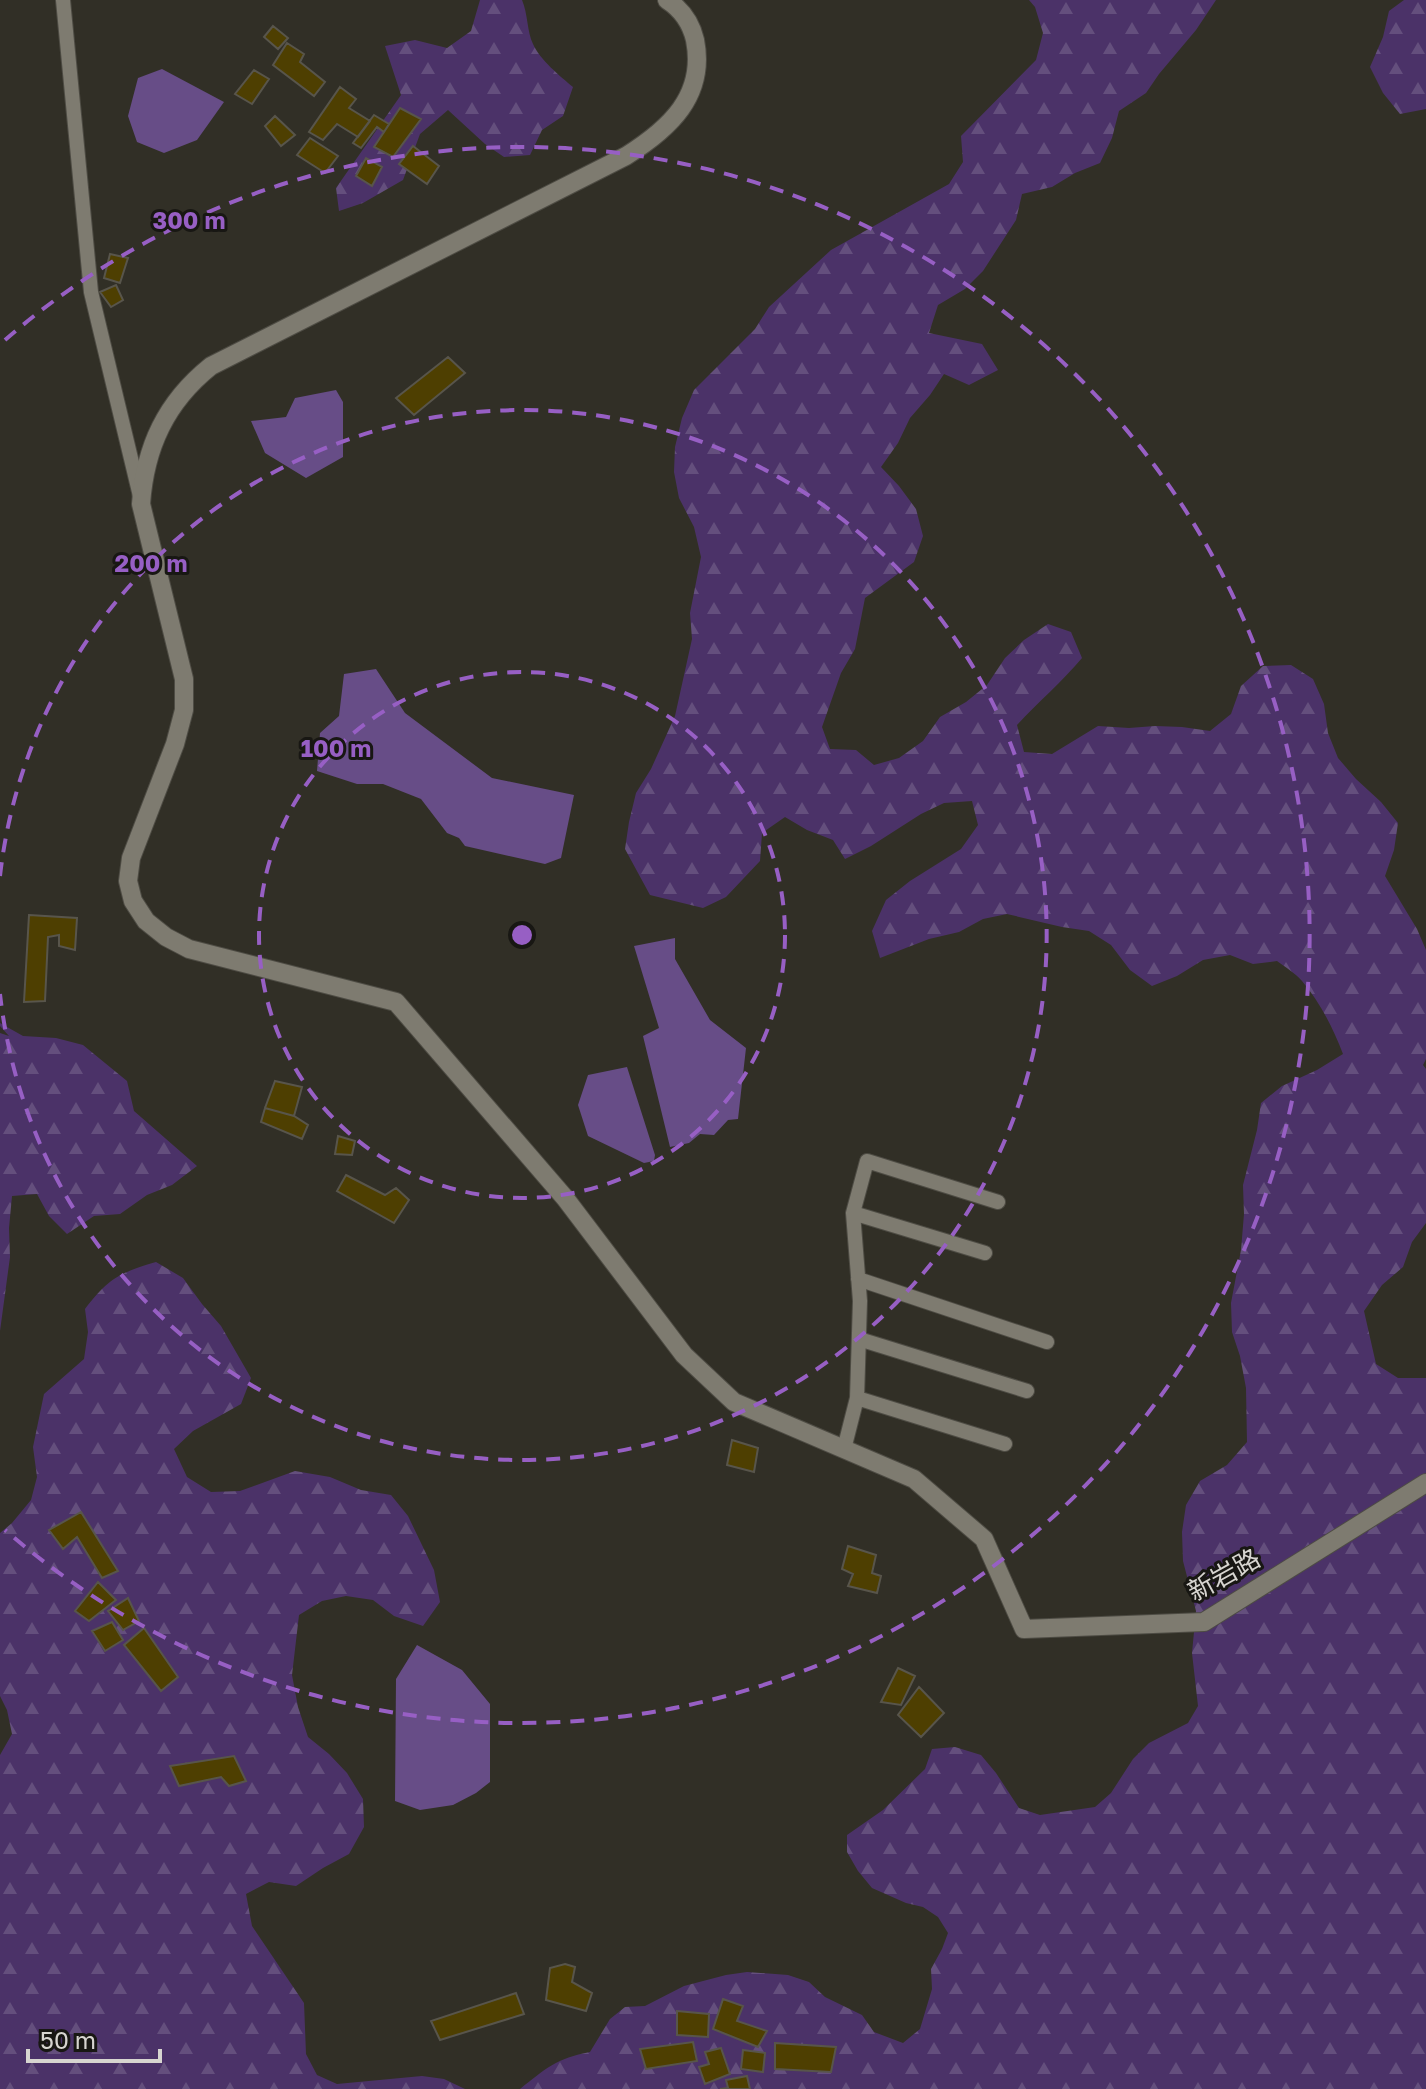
<svg xmlns="http://www.w3.org/2000/svg" width="1426" height="2089" font-family="'Golos Text','Noto Sans SC',sans-serif">
<defs>
<pattern id="forest-firs" width="22" height="20" patternUnits="userSpaceOnUse" patternTransform="scale(2)"><rect width="22" height="20" fill="#4b3268"/><path d="M5 1l3.5 6h-7zM16 11l3.5 6h-7z" fill="#644f7d"/></pattern>
</defs>
<rect width="100%" height="100%" fill="#312f26"/>
<!-- forest -->
<path fill="url(#forest-firs)" d="M 480,0 L 522,0 C 528,14 527,32 533,44 C 540,60 560,76 573,87 L 563,116 L 542,130 L 530,155 L 504,157 L 485,144 L 448,110 L 420,134 L 403,180 L 363,203 L 339,211 L 336,188 L 401,95 L 385,46 L 415,40 L 447,48 L 471,31 Z
M 1029,0 L 1216,0 L 1196,30 L 1159,74 L 1146,93 L 1119,111 L 1112,138 L 1100,163 L 1075,173 L 1052,187 L 1022,194 L 1016,220 L 983,271 L 965,289 L 938,305 L 929,333 L 982,344 L 998,370 L 969,385 L 944,374 L 930,395 L 910,418 L 898,443 L 881,467 L 899,486 L 916,509 L 923,536 L 914,562 L 865,598 L 855,649 L 841,673 L 822,727 L 830,749 L 856,750 L 874,765 L 899,758 L 923,741 L 940,717 L 966,702 L 987,685 L 1005,658 L 1024,640 L 1048,624 L 1071,632 L 1082,658 C 1062,682 1038,702 1017,725 L 1024,752 L 1052,754 L 1098,726 L 1129,728 L 1155,726 L 1182,727 L 1210,731 L 1231,714 L 1241,686 L 1263,666 L 1291,665 L 1313,679 L 1324,704 L 1328,733 L 1338,758 L 1356,779 L 1381,802 L 1398,823 L 1394,850 L 1385,876 L 1417,929 L 1426,950 L 1426,1059 L 1423,1065 L 1426,1069 L 1426,1223 L 1412,1242 L 1403,1267 L 1382,1285 L 1364,1311 L 1376,1364 L 1398,1378 L 1426,1378 L 1426,2089 L 520,2089 C 545,2069 557,2058 590,2052 L 610,2019 L 625,2007 L 645,2006 L 684,1986 L 726,1975 L 747,1972 L 788,1975 L 809,1982 L 825,1997 L 862,2015 L 874,2032 L 903,2043 L 920,2029 L 932,1989 L 931,1969 L 942,1949 L 948,1933 L 938,1917 L 923,1907 L 906,1903 L 872,1888 L 858,1871 L 847,1852 L 847,1835 L 883,1810 L 925,1769 L 932,1749 L 955,1747 L 981,1755 L 996,1773 L 1019,1808 L 1040,1815 L 1095,1807 L 1111,1793 L 1133,1759 L 1149,1743 L 1188,1723 L 1198,1706 L 1192,1653 L 1196,1611 L 1183,1561 L 1182,1532 L 1186,1505 L 1200,1481 L 1227,1465 L 1247,1442 L 1246,1388 L 1240,1356 L 1232,1332 L 1231,1303 L 1241,1250 L 1244,1214 L 1243,1185 L 1257,1130 L 1261,1103 L 1282,1086 L 1317,1070 L 1343,1054 C 1333,1028 1320,1002 1302,981 C 1295,973 1285,967 1277,961 L 1253,964 L 1230,955 L 1203,960 L 1177,976 L 1152,986 L 1130,970 L 1111,945 L 1089,931 L 1062,927 L 1007,914 L 983,919 L 959,932 L 929,939 L 880,958 L 872,931 L 886,900 L 910,881 L 961,849 L 978,825 L 972,801 L 944,803 L 921,814 L 871,846 L 845,859 L 833,840 L 807,830 L 785,817 L 762,833 L 760,861 L 726,897 L 703,908 L 650,895 L 625,849 L 629,822 L 636,793 L 651,769 L 675,716 L 692,639 L 690,613 L 701,557 L 694,527 L 679,498 L 674,472 L 675,447 L 682,418 L 694,390 L 755,329 L 769,307 L 831,250 L 949,184 L 963,162 L 961,136 L 1036,60 L 1043,33 L 1035,7 Z
M 1404,0 L 1426,0 L 1426,109 L 1400,114 L 1383,93 L 1370,67 L 1383,37 L 1389,11 Z
M 0,1023 L 23,1036 L 56,1038 L 83,1045 L 127,1081 L 134,1111 L 197,1166 L 172,1185 L 147,1195 L 120,1214 L 94,1216 L 67,1234 L 49,1216 L 37,1194 L 12,1196 L 9,1228 L 10,1257 L 0,1331 L 0,1033 L 9,1036 L 0,1026 Z
M 156,1262 L 183,1278 L 202,1304 L 221,1326 L 251,1378 L 241,1404 L 193,1431 L 174,1449 L 187,1477 L 211,1492 L 240,1491 L 295,1471 L 330,1477 L 361,1490 L 391,1495 L 408,1516 L 434,1570 L 440,1602 L 423,1626 L 394,1616 L 373,1600 L 346,1596 L 322,1601 L 299,1615 L 292,1675 L 298,1707 L 308,1737 L 329,1754 L 347,1773 L 363,1799 L 364,1827 L 349,1854 L 323,1868 L 296,1886 L 269,1882 L 246,1894 L 252,1926 L 304,2003 L 306,2054 L 317,2075 L 337,2084 L 422,2076 L 444,2079 L 465,2089 L 0,2089 L 0,1755 L 12,1734 L 7,1710 L 0,1696 L 0,1533 L 12,1523 L 31,1500 L 37,1477 L 33,1447 L 44,1394 L 84,1359 L 88,1332 L 85,1309 C 109,1278 119,1273 156,1262 Z"/>
<!-- water -->
<path fill="#674d87" d="M 162,69 L 224,102 L 197,140 L 164,153 L 137,142 L 128,116 L 138,78 Z
M 336,390 L 343,402 L 343,457 L 306,478 L 265,453 L 251,421 L 286,417 L 295,398 Z
M 376,669 L 405,713 L 492,778 L 574,795 L 561,858 L 545,864 L 465,846 L 459,838 L 447,833 L 421,799 L 383,784 L 357,784 L 317,771 L 320,733 L 339,716 L 344,674 Z
M 675,938 L 675,959 L 710,1020 L 746,1048 L 738,1119 L 728,1120 L 714,1135 L 700,1134 L 689,1143 L 670,1147 L 643,1036 L 659,1028 L 634,946 Z
M 627,1067 L 655,1155 L 654,1161 L 644,1163 L 588,1136 L 578,1105 L 588,1075 Z
M 417,1645 L 462,1670 L 490,1704 L 490,1782 L 476,1793 L 453,1805 L 420,1810 L 395,1801 L 396,1679 Z"/>
<!-- building -->
<path fill="#4e3f01" stroke="#58554b" stroke-width="2" d="M 273,26 L 288,38 L 278,49 L 264,37 Z
M 287,43 L 304,54 L 300,62 L 325,82 L 314,96 L 273,65 Z
M 254,70 L 269,79 L 252,104 L 235,94 Z
M 340,87 L 356,99 L 349,108 L 370,121 L 358,137 L 337,124 L 323,140 L 309,132 Z
M 400,108 L 421,119 L 393,157 L 374,147 Z
M 374,115 L 389,124 L 384,132 L 377,127 L 361,148 L 353,143 Z
M 275,116 L 295,135 L 281,146 L 265,126 Z
M 310,138 L 338,156 L 325,173 L 297,155 Z
M 413,146 L 439,166 L 427,184 L 399,164 Z
M 366,158 L 382,167 L 372,186 L 356,176 Z
M 110,254 L 128,258 L 120,283 L 104,278 Z
M 116,285 L 123,300 L 111,307 L 100,292 Z
M 448,357 L 465,373 L 414,415 L 396,398 Z
M 29,915 L 77,918 L 75,950 L 59,946 L 59,935 L 48,937 L 45,1001 L 24,1002 Z
M 275,1081 L 302,1087 L 294,1116 L 265,1108 Z
M 265,1108 L 294,1116 L 308,1125 L 302,1139 L 261,1122 Z
M 338,1136 L 355,1141 L 352,1155 L 335,1154 Z
M 346,1175 L 385,1195 L 396,1188 L 409,1200 L 394,1223 L 337,1191 Z
M 732,1440 L 758,1448 L 754,1472 L 727,1465 Z
M 81,1512 L 118,1571 L 102,1578 L 77,1537 L 63,1549 L 49,1530 Z
M 848,1546 L 876,1555 L 872,1573 L 881,1576 L 877,1593 L 848,1586 L 853,1574 L 842,1569 Z
M 98,1582 L 116,1600 L 89,1621 L 75,1611 Z
M 128,1598 L 139,1621 L 123,1630 L 108,1611 Z
M 112,1622 L 123,1640 L 105,1651 L 92,1631 Z
M 144,1628 L 178,1677 L 161,1691 L 124,1645 Z
M 898,1668 L 915,1676 L 901,1705 L 881,1702 Z
M 919,1687 L 944,1713 L 921,1737 L 898,1715 Z
M 234,1756 L 246,1781 L 229,1786 L 221,1777 L 179,1786 L 170,1766 Z
M 565,1964 L 575,1967 L 572,1982 L 592,1993 L 586,2011 L 546,2000 L 550,1968 Z
M 516,1993 L 524,2014 L 440,2040 L 431,2021 Z
M 723,1999 L 743,2006 L 737,2021 L 767,2031 L 758,2047 L 713,2029 Z
M 677,2011 L 709,2014 L 708,2037 L 677,2035 Z
M 693,2042 L 697,2061 L 646,2069 L 640,2049 Z
M 775,2043 L 836,2047 L 831,2072 L 775,2069 Z
M 721,2048 L 730,2074 L 705,2084 L 699,2067 L 709,2064 L 705,2052 Z
M 743,2050 L 765,2053 L 763,2072 L 741,2069 Z
M 747,2076 L 750,2089 L 720,2089 L 728,2088 L 726,2080 Z"/>
<g fill="none" stroke-linecap="round" stroke-linejoin="round">
<defs>
<path id="minor" d="M 63,0 L 91,292 L 140,496
M 853,1213 L 985,1253
M 858,1279 L 1047,1342
M 859,1339 L 1027,1391
M 857,1398 L 1005,1444
M 844,1449 L 857,1398 L 860,1301 L 853,1213 L 867,1161 L 998,1202"/>
<path id="tertiary" d="M 667,0 C 681,9 691,23 695,40 C 706,96 669,129 626,156 L 211,366 C 166,402 145,447 141,504 L 184,679 L 184,710 L 175,744 L 131,858 L 128,881 L 133,901 L 146,921 L 166,937 L 189,949 L 396,1002 L 565,1198 L 684,1355 L 734,1402 L 914,1479 L 984,1539 L 1024,1629 L 1204,1622 L 1426,1483"/>
</defs>
<!-- minor casing -->
<use href="#minor" stroke="#4e4c44" stroke-width="16"/>
<!-- tertiary casing -->
<use href="#tertiary" stroke="#4e4c44" stroke-width="20"/>
<!-- minor -->
<use href="#minor" stroke="#7e7b70" stroke-width="14"/>
<!-- tertiary -->
<use href="#tertiary" stroke="#7e7b70" stroke-width="18"/>
</g>
<!-- distance rings -->
<g fill="none" stroke="#975fc4" stroke-width="4" stroke-dasharray="14 10">
<circle cx="522" cy="935" r="263"/>
<path d="M0 876A525 525 0 1 1 0 994"/>
<path d="M5 340A788 788 0 1 1 5 1530"/>
</g>
<g text-anchor="middle" stroke-width="6" stroke-linejoin="round" paint-order="stroke">
<!-- street labels -->
<g font-size="26" fill="#d7d5d0" stroke="#181713">
<text transform="translate(1224 1575) rotate(-29)" y="9">新岩路</text>
</g>
</g>
<circle cx="522" cy="935" r="12" fill="#975fc4" stroke="#181713" stroke-width="4"/>
<g font-size="24" text-anchor="middle" font-weight="bold" fill="#975fc4" stroke="#181713" stroke-width="6" stroke-linejoin="round" paint-order="stroke">
<text x="189" y="229">300 m</text>
<text x="151" y="572">200 m</text>
<text x="336" y="757">100 m</text>
</g>
<!-- scale -->
<path d="M28 2049v12h132v-12" fill="none" stroke="#d7d5d0" stroke-width="4"/>
<text x="40" y="2049" font-size="24" fill="#d7d5d0" stroke="#181713" stroke-width="6" paint-order="stroke">50 m</text>
</svg>
